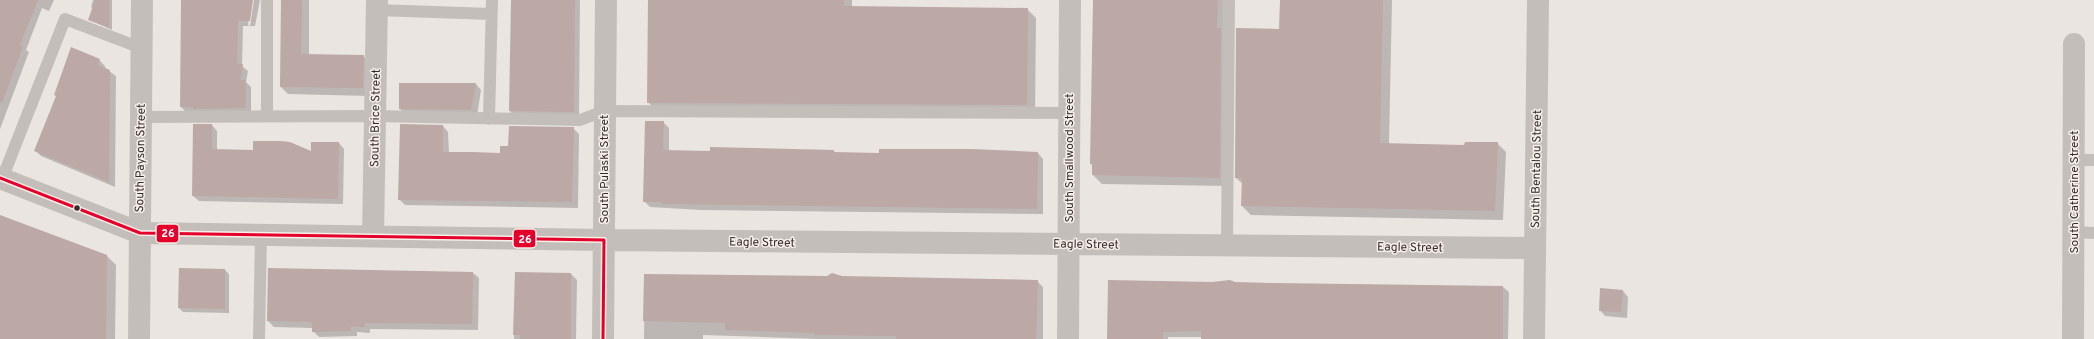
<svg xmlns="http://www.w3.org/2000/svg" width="2094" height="339" font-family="Overpass,sans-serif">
<rect width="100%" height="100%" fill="#ebe5e1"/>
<!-- shadow -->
<path fill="#0003" d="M 0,0 L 54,0 L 49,11 L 42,8 L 26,50 L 29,52 L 0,129 Z
M 93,0 L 112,0 L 112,30 L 89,19 L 93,9 L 91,7 Z
M 182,0 L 252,0 L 248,25 L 250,26 L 254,0 L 260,0 L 255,26 L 243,26 L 242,66 L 248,71 L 246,82 L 251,87 L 251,114 L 187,113 L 181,107 Z
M 282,0 L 309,0 L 309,55 L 363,56 L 371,63 L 370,96 L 288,94 L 281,87 Z
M 512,0 L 580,0 L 579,118 L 516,117 L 510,111 Z
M 649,0 L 852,0 L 852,7 L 1027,9 L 1036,18 L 1035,114 L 657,111 L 648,102 Z
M 1094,0 L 1227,0 L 1229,186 L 1102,184 L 1093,175 L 1093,166 L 1091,164 Z
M 1281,0 L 1392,0 L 1389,144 L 1465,146 L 1497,143 L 1506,152 L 1503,220 L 1251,215 L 1242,206 L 1243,184 L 1236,178 L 1280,30 Z
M 99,60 L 105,66 L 105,68 L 116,76 L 115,187 L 41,156 L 35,150 L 57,97 Z
M 476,84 L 481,90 L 477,116 L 406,114 L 400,109 Z
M 663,122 L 669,128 L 669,151 L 880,154 L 1038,153 L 1043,159 L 1043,214 L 701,210 L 650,207 L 644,201 Z
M 212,125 L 217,131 L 217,150 L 312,153 L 312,143 L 339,143 L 344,149 L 343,204 L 199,201 L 193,196 Z
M 443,126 L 448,132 L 449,153 L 501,154 L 509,147 L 573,128 L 579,134 L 578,208 L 405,205 L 399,199 Z
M 0,216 L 107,256 L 116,265 L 115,339 L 0,339 Z
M 269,269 L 473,273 L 479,278 L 478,330 L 370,329 L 370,333 L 357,332 L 357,336 L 319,337 L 313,331 L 313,328 L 274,327 L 268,321 Z
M 225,270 L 229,274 L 229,313 L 183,312 L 179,308 Z
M 516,273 L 571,274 L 577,280 L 576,339 L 514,339 Z
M 645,275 L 1037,281 L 1043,287 L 1043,339 L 819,339 L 703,335 L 703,339 L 644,339 Z
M 1234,283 L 1503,287 L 1509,292 L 1508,339 L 1202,339 L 1202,337 L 1168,337 L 1168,339 L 1108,339 Z
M 1623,291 L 1628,297 L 1627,318 L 1605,316 L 1600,310 Z"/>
<!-- building -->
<path fill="#bca8a4" d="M 0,0 L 38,0 L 20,45 L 23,46 L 2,103 L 0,102 Z
M 95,0 L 109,0 L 109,28 L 88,20 Z
M 181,0 L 253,0 L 250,21 L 238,21 L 237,64 L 243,64 L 240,80 L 246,80 L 246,108 L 193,109 L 193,107 L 180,107 Z
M 281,0 L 302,0 L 301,54 L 364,55 L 363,88 L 280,87 Z
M 511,0 L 575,0 L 574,112 L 509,111 Z
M 648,0 L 844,0 L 844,6 L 1028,8 L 1027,105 L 647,103 Z
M 1093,0 L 1218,0 L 1217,28 L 1221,28 L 1220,178 L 1092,175 L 1092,164 L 1090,164 Z
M 1280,0 L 1383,0 L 1380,143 L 1464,145 L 1465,142 L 1498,142 L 1495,211 L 1241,206 L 1242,178 L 1235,178 L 1236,28 L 1279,29 Z
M 71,47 L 100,59 L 98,65 L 110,70 L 109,182 L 34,151 L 56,96 L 54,95 Z
M 399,83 L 476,83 L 471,110 L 399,109 Z
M 645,121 L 664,121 L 663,150 L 710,151 L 710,147 L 834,150 L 834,152 L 879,153 L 879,149 L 972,149 L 1038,152 L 1037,209 L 662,204 L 662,202 L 643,202 Z
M 193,124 L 212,124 L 212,149 L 253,150 L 253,141 L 280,141 L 290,142 L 311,151 L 311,142 L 339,142 L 338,199 L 192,196 Z
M 400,124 L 443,125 L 443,152 L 472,152 L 500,153 L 500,146 L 508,146 L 509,126 L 574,127 L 572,202 L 398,200 Z
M 0,215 L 107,255 L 106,339 L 0,339 Z
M 179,268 L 225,269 L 225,309 L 178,308 Z
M 268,268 L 473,272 L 472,324 L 365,323 L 365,327 L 351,327 L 351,331 L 312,332 L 312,322 L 267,321 Z
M 515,272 L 571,273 L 571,339 L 520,339 L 520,335 L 513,335 Z
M 832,273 L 842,276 L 1038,280 L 1036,339 L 896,339 L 896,336 L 814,335 L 814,333 L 725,330 L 725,323 L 643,321 L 644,274 L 827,276 Z
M 1108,280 L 1212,282 L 1230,280 L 1235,282 L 1272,283 L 1503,286 L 1503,339 L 1201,339 L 1201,331 L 1163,332 L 1163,339 L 1107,339 Z
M 1600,288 L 1623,290 L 1621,312 L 1599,311 Z"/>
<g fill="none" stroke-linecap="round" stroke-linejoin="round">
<!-- service -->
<path stroke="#c4beba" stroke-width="12" d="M 267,0 L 267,116
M 377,10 L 491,14
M 141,117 L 375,116 L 580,120 L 604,111 L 1070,113
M 489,119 L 492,0
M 2074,160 L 2094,160
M 2,179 L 65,19 L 141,48
M 2074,232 L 2094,233
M 1227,246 L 1229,0
M 259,339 L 261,235"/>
<!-- minor -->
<path stroke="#c4beba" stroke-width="22" d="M 0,178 L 140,233 L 604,240 L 1535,248
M 373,236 L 377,0
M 139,339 L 142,0
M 603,339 L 606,0
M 1068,339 L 1070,0
M 1534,339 L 1538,0
M 2073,339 L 2074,44"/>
<defs>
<path id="bus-1" d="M 0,178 L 140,233 L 604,240 L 603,339"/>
</defs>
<!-- bus-1 casing -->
<use href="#bus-1" stroke="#f7efe9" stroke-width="6"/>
<!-- bus-1 -->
<use href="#bus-1" stroke="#e4002b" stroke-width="3"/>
</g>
<!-- markers -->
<circle fill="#342b29" stroke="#f7efe9" stroke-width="1.5" cx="77" cy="208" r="3.5"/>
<g text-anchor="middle" stroke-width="3" stroke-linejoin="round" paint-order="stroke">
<!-- street labels -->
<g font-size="12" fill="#342b29" stroke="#f7efe9">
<text transform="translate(375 118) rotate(-89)" y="4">South Brice Street</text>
<text transform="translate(140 158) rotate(-89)" y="4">South Payson Street</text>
<text transform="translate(1069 158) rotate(-90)" y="4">South Smallwood Street</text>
<text transform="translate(604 169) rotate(-90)" y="4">South Pulaski Street</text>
<text transform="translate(1536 169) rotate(-89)" y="4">South Bentalou Street</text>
<text transform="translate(2074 192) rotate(-90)" y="4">South Catherine Street</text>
<text transform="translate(762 242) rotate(1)" y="4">Eagle Street</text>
<text transform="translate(1086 244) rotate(1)" y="4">Eagle Street</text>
<text transform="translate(1410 247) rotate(1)" y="4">Eagle Street</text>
</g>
</g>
<g stroke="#f7efe9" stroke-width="1.5">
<rect x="156" y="224" width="23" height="19" rx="4" fill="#e4002b"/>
<rect x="513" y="229" width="23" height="19" rx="4" fill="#e4002b"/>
</g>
<g font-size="11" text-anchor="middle" font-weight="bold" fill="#fff">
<text x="168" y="237">26</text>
<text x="525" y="243">26</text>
</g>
</svg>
